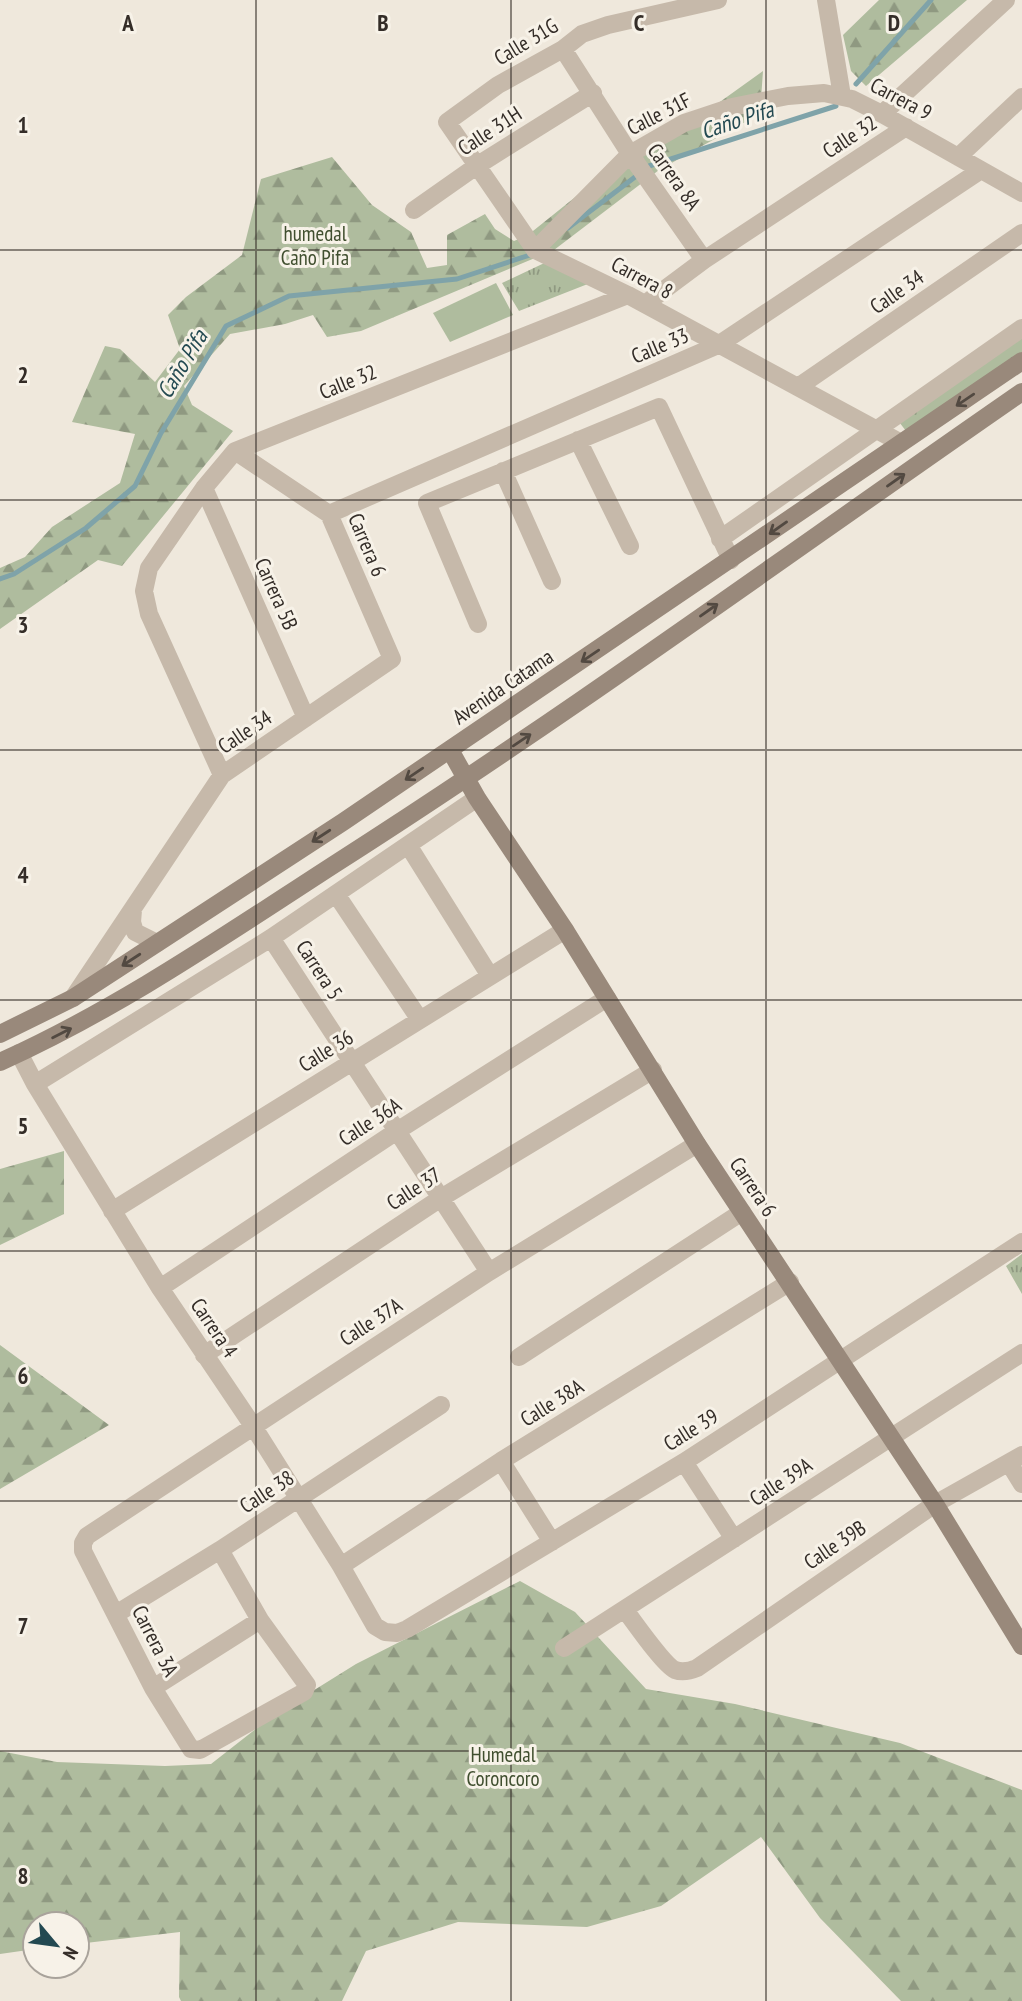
<svg xmlns="http://www.w3.org/2000/svg" width="1022" height="2001" font-family="'PT Sans Narrow',sans-serif">
<defs>
<pattern id="forest-firs" width="22" height="20" patternUnits="userSpaceOnUse" patternTransform="scale(1.75)"><rect width="22" height="20" fill="#afbc9e"/><path d="M5 1l3.5 6h-7zM16 11l3.5 6h-7z" fill="#8f9981"/></pattern>
<pattern id="park-tufts" width="24" height="20" patternUnits="userSpaceOnUse" patternTransform="scale(1.75)"><rect width="24" height="20" fill="#afbc9e"/><path d="M3 7l-1-3M5 7V3M7 7l1-3M15 17l-1-3M17 17v-4M19 17l1-3" fill="none" stroke="#8f9981"/></pattern>
</defs>
<rect width="100%" height="100%" fill="#efe8dc"/>
<!-- forest -->
<path fill="url(#forest-firs)" d="M 879,0 L 967,0 L 866,86 L 851,71 L 843,35 Z
M 763,71 L 761,99 L 781,102 L 659,170 L 554,250 L 361,331 L 327,337 L 313,315 L 285,324 L 230,334 L 184,386 L 192,405 L 233,431 L 122,566 L 98,560 L 0,629 L 0,568 L 25,557 L 52,527 L 120,483 L 135,434 L 72,422 L 105,346 L 120,349 L 155,382 L 180,349 L 168,315 L 186,297 L 242,255 L 261,179 L 332,157 L 372,205 L 411,232 L 427,268 L 447,265 L 447,235 L 485,214 L 495,229 L 514,241 L 528,235 L 665,125 L 717,104 Z
M 64,1151 L 64,1214 L 0,1245 L 0,1169 Z
M 0,1345 L 109,1425 L 0,1489 Z
M 520,1581 L 575,1612 L 646,1689 L 735,1704 L 900,1743 L 1022,1790 L 1022,2001 L 901,2001 L 820,1918 L 761,1837 L 661,1906 L 587,1927 L 458,1922 L 366,1951 L 342,2001 L 181,2001 L 179,1997 L 180,1932 L 77,1944 L 77,1924 L 35,1924 L 35,1949 L 0,1954 L 0,1751 L 57,1762 L 165,1766 L 211,1764 L 271,1717 L 356,1664 Z"/>
<!-- park -->
<path fill="url(#park-tufts)" d="M 557,257 L 603,278 L 519,311 L 502,283 Z
M 1022,330 L 1022,352 L 906,431 L 896,418 Z
M 1022,1254 L 1022,1294 L 1006,1266 Z"/>
<!-- pitch -->
<path fill="#afbc9e" d="M 496,283 L 513,315 L 450,342 L 433,313 Z"/>
<g fill="none" stroke-linecap="round" stroke-linejoin="round">
<!-- stream -->
<path stroke="#7fa3a9" stroke-width="5" d="M 856,84 L 931,0
M 649,166 L 836,106
M 568,228 L 635,177
M 0,579 L 14,574 L 86,528 L 135,486 L 161,433 L 226,326 L 289,296 L 457,279 L 533,254"/>
<!-- street -->
<path stroke="#c6b9aa" stroke-width="18" d="M 718,0 L 608,25 L 582,34 L 563,49 L 498,85 L 447,122 L 535,250 L 628,295 L 901,443
M 826,0 L 842,96
M 563,49 L 630,154 L 704,260
M 882,114 L 1006,0
M 958,157 L 1022,97
M 414,210 L 478,165 L 593,93
M 535,250 L 630,154 L 684,123 L 732,107 L 788,96 L 824,93 L 852,99 L 882,114 L 1022,193
M 645,304 L 704,260 L 906,127
M 798,387 L 1022,233
M 578,440 L 630,546
M 503,471 L 552,581
M 204,488 L 306,718
M 329,514 L 718,345 L 981,170
M 720,539 L 1022,328
M 478,624 L 427,503 L 659,407 L 731,560
M 222,775 L 149,614 L 144,591 L 149,568 L 204,488 L 235,451 L 628,295
M 408,845 L 490,976
M 336,894 L 420,1020
M 133,910 L 132,922 L 135,932 L 157,943
M 271,938 L 489,1272
M 73,998 L 222,775 L 392,659 L 329,514 L 235,451
M 19,1053 L 35,1084 L 160,1288 L 253,1426 L 341,1566 L 375,1626 L 385,1632 L 397,1633 L 407,1629 L 684,1462 L 1022,1242
M 35,1084 L 271,938 L 477,798
M 112,1211 L 565,930
M 160,1288 L 397,1131 L 607,998
M 204,1355 L 441,1198 L 653,1070
M 519,1357 L 742,1212
M 501,1461 L 552,1542
M 684,1462 L 734,1539
M 1009,1463 L 1022,1484
M 220,1550 L 260,1620 L 307,1685 L 304,1692 L 200,1750 L 191,1749 L 153,1688 L 83,1551 L 83,1543 L 87,1536 L 489,1272 L 697,1144
M 341,1566 L 501,1461 L 790,1282
M 625,1610 C 635,1623 663,1664 675,1670 C 683,1673 690,1671 697,1668 L 935,1504 L 1022,1455
M 116,1614 L 220,1550 L 441,1405
M 564,1648 L 1022,1353
M 153,1688 L 260,1620"/>
<!-- secondary -->
<path stroke="#99897b" stroke-width="18" d="M 450,750 L 477,798 L 565,930 L 697,1144 L 935,1504 L 1022,1646
M 0,1034 L 73,998 L 343,822 L 1022,361
M 0,1062 C 120,1008 228,933 338,862 C 571,713 795,549 1022,392"/>
</g>
<!-- one-way arrows -->
<defs><path id="oneway-shaft" d="M-6 0H5M1.5-3L5.5 0L1.5 3" fill="none" stroke-width="1.6" stroke-linecap="round" stroke-linejoin="round" transform="scale(1.75)"/></defs>
<g stroke="#524941">
<use href="#oneway-shaft" transform="translate(965 400) rotate(146)"/>
<use href="#oneway-shaft" transform="translate(896 480) rotate(-35)"/>
<use href="#oneway-shaft" transform="translate(778 528) rotate(145)"/>
<use href="#oneway-shaft" transform="translate(709 610) rotate(-35)"/>
<use href="#oneway-shaft" transform="translate(590 656) rotate(146)"/>
<use href="#oneway-shaft" transform="translate(522 740) rotate(-34)"/>
<use href="#oneway-shaft" transform="translate(414 774) rotate(146)"/>
<use href="#oneway-shaft" transform="translate(321 836) rotate(147)"/>
<use href="#oneway-shaft" transform="translate(131 960) rotate(147)"/>
<use href="#oneway-shaft" transform="translate(62 1033) rotate(-27)"/>
</g>
<!-- grid -->
<path fill="none" stroke="#342d28" stroke-width="2" stroke-opacity="0.55" d="M 256,0 L 256,2001M 511,0 L 511,2001M 766,0 L 766,2001M 0,250 L 1022,250M 0,500 L 1022,500M 0,750 L 1022,750M 0,1000 L 1022,1000M 0,1251 L 1022,1251M 0,1501 L 1022,1501M 0,1751 L 1022,1751"/>
<g text-anchor="middle" stroke-width="6" stroke-linejoin="round" paint-order="stroke">
<!-- street labels -->
<g font-size="21" fill="#342d28" stroke="#f7f2e8">
<text transform="translate(526 42) rotate(-31)" y="7">Calle 31G</text>
<text transform="translate(901 99) rotate(28)" y="7">Carrera 9</text>
<text transform="translate(659 114) rotate(-27)" y="7">Calle 31F</text>
<text transform="translate(490 131) rotate(-33)" y="7">Calle 31H</text>
<text transform="translate(850 137) rotate(-33)" y="7">Calle 32</text>
<text transform="translate(674 177) rotate(55)" y="7">Carrera 8A</text>
<text transform="translate(642 278) rotate(28)" y="7">Carrera 8</text>
<text transform="translate(897 292) rotate(-35)" y="7">Calle 34</text>
<text transform="translate(660 346) rotate(-23)" y="7">Calle 33</text>
<text transform="translate(348 382) rotate(-22)" y="7">Calle 32</text>
<text transform="translate(367 545) rotate(67)" y="7">Carrera 6</text>
<text transform="translate(276 594) rotate(66)" y="7">Carrera 5B</text>
<text transform="translate(503 687) rotate(-34)" y="7">Avenida Catama</text>
<text transform="translate(245 732) rotate(-34)" y="7">Calle 34</text>
<text transform="translate(319 970) rotate(57)" y="7">Carrera 5</text>
<text transform="translate(326 1051) rotate(-32)" y="7">Calle 36</text>
<text transform="translate(370 1122) rotate(-33)" y="7">Calle 36A</text>
<text transform="translate(753 1187) rotate(56)" y="7">Carrera 6</text>
<text transform="translate(414 1189) rotate(-33)" y="7">Calle 37</text>
<text transform="translate(371 1322) rotate(-33)" y="7">Calle 37A</text>
<text transform="translate(214 1328) rotate(56)" y="7">Carrera 4</text>
<text transform="translate(552 1403) rotate(-32)" y="7">Calle 38A</text>
<text transform="translate(691 1430) rotate(-32)" y="7">Calle 39</text>
<text transform="translate(781 1482) rotate(-33)" y="7">Calle 39A</text>
<text transform="translate(267 1492) rotate(-33)" y="7">Calle 38</text>
<text transform="translate(835 1545) rotate(-34)" y="7">Calle 39B</text>
<text transform="translate(155 1641) rotate(63)" y="7">Carrera 3A</text>
</g>
<!-- park labels -->
<g font-size="21" fill="#404f2f" stroke="#f7f2e8">
<text x="315" y="241">humedal<tspan x="315" dy="24">Caño Pifa</tspan></text>
<text x="503" y="1762">Humedal<tspan x="503" dy="24">Coroncoro</tspan></text>
</g>
<!-- water labels -->
<g font-size="23" font-style="italic" fill="#234951" stroke="#f7f2e8">
<text transform="translate(737 120) rotate(-18)" y="8">Caño Pifa</text>
<text transform="translate(182 364) rotate(-59)" y="8">Caño Pifa</text>
</g>
</g>
<g font-size="23" text-anchor="middle" font-weight="bold" fill="#342d28" stroke="#f7f2e8" stroke-width="6" stroke-linejoin="round" paint-order="stroke">
<text x="128" y="31">A</text>
<text x="383" y="31">B</text>
<text x="639" y="31">C</text>
<text x="894" y="31">D</text>
<text x="23" y="133">1</text>
<text x="23" y="383">2</text>
<text x="23" y="633">3</text>
<text x="23" y="883">4</text>
<text x="23" y="1134">5</text>
<text x="23" y="1384">6</text>
<text x="23" y="1634">7</text>
<text x="23" y="1884">8</text>
</g>
<!-- north arrow -->
<g transform="translate(56 1945) rotate(119)"><circle r="33" fill="#f7f2e8" stroke="#a9a39b" stroke-width="2"/>
<path d="M0-5L12 26L0 18L-12 26Z" fill="#234951"/>
<text y="-10" font-size="19" font-weight="bold" text-anchor="middle" fill="#342d28">N</text>
</g>
</svg>
